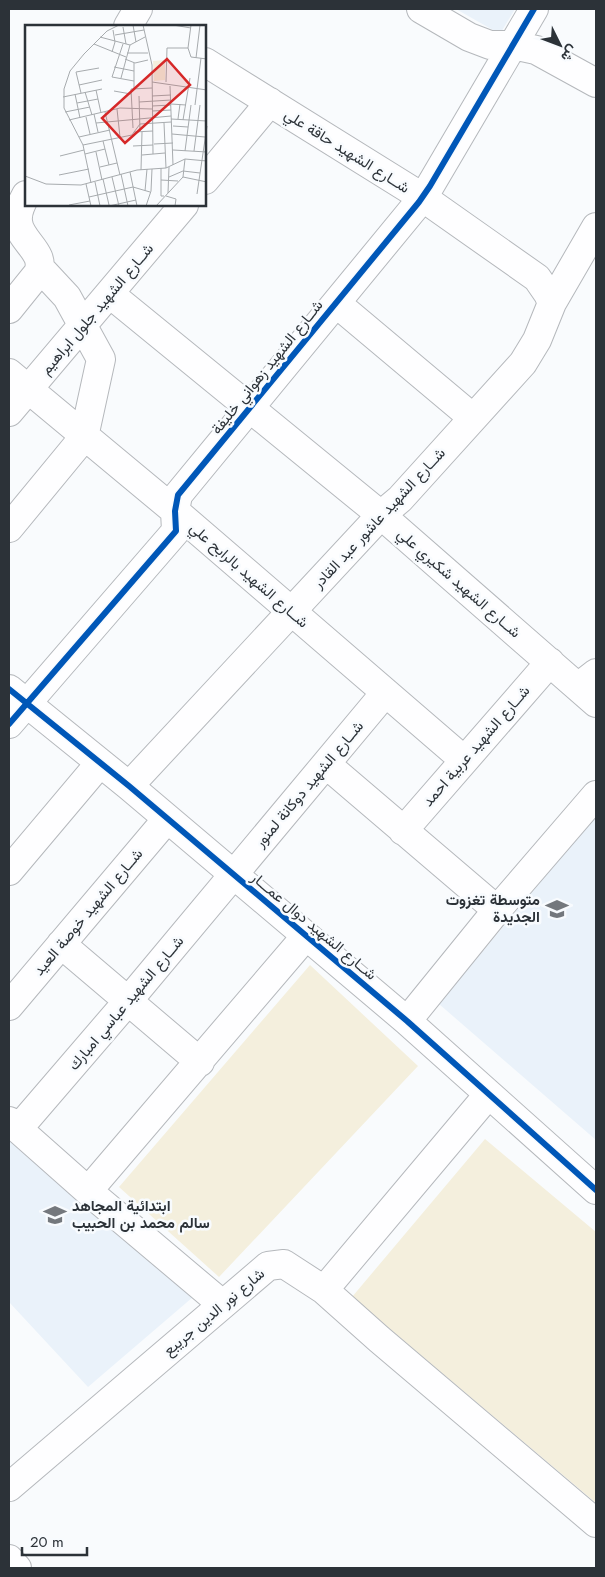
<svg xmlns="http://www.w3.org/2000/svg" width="605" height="1577" font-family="Jost,Vazirmatn,sans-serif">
<rect width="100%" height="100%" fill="#f9fbfd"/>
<!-- built -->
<path fill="#eaf2fa" d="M 456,9 L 515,9 L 500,34 Z
M 596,815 L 596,1140 L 439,1004 Z
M 9,1132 L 193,1297 L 88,1387 L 9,1302 Z"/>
<!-- green -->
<path fill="#f4efdd" d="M 310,965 L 418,1066 L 219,1277 L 119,1187 Z
M 485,1139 L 596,1232 L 596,1503 L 352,1297 Z"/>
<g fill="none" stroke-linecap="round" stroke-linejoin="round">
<defs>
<path id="minor" d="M 421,9 L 469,37 L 490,45 L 513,45 L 536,50 L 596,83
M 128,26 L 138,9
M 205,62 L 422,197 L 537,278 L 548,294 L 552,303
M 205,180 L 270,102
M 110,294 L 381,515 L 596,703
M 336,303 L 473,418
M 9,309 L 38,273 C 47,252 19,241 18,221 C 17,212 22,202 26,195
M 9,373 L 175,511 L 464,760
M 9,412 L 184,205
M 9,528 L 84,437 L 101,359 L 67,297 L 40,268
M 578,687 L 596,673
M 9,689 L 129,786 L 407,1021 L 596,1190
M 9,724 L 176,531 L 175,511 L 178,495 L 419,202 L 430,186 L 534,9
M 326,764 L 497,910
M 129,786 L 381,515 L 400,499 L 523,363 L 537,340 L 552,303 L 596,227
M 403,831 L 550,662
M 9,871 L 100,763
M 61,944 L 200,1062
M 9,1006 L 167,819
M 407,1021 L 497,910 L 596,795
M 9,1121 L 88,1191 L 222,1304
M 18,1129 L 128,1001 L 385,693
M 88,1191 L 306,936
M 324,1290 L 379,1339 L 596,1523
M 9,1487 L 268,1266 L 284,1264 L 324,1290 L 488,1095
M 9,1559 L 17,1568"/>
</defs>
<!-- minor casing -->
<use href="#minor" stroke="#b5b8bc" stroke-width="30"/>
<!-- minor -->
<use href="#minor" stroke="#fefeff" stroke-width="28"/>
<defs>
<path id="cycleway" d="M 9,689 L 129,786 L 407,1021 L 596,1190
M 9,724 L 176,531 L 175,511 L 178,495 L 419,202 L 430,186 L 534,9"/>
</defs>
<!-- cycleway casing -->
<use href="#cycleway" stroke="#f8fbfe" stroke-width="9"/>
<!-- cycleway -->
<use href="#cycleway" stroke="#0057b8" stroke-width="6"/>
</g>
<!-- icons -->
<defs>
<symbol id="school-bare" viewBox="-9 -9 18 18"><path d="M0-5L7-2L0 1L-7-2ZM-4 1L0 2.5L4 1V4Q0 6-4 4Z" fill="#74787d" stroke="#f8fbfe" stroke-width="2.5" paint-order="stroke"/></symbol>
</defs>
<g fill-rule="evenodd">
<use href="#school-bare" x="541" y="893" width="32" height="32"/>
<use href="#school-bare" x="39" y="1199" width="32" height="32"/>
</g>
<g text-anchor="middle" stroke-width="5" stroke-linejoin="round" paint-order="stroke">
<!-- street labels -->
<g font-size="15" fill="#2c3238" stroke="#f8fbfe">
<text transform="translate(347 151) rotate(32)" y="5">شــارع الشهيد حاقة علي</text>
<text transform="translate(97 309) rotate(-50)" y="5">شــارع الشهيد جلول ابراهيم</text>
<text transform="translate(267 367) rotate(-51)" y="5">شــارع الشهيد زهواني خليفة</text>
<text transform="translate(379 518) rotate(-47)" y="5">شــارع الشهيد عاشور عبد القادر</text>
<text transform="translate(249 575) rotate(41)" y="5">شــارع الشهيد بالرابح علي</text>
<text transform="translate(459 583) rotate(41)" y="5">شــارع الشهيد شكيري علي</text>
<text transform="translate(476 746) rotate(-49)" y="5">شــارع الشهيد عربية احمد</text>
<text transform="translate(309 784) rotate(-50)" y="5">شــارع الشهيد دوكانة لمنور</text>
<text transform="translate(88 912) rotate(-50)" y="5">شــارع الشهيد خوصة العيد</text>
<text transform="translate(314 926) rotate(40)" y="5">شــارع الشهيد دوال عمـــار</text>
<text transform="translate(126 1003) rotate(-50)" y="5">شــارع الشهيد عباسي امبارك</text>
<text transform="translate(214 1312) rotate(-40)" y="5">شارع نور الدين جريبع</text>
</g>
<!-- poi labels -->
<g font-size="15" font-weight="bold" fill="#2c3238" stroke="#f8fbfe" text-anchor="end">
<text x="540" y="905">متوسطة تغزوت<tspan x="540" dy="17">الجديدة</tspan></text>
<text x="72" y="1211" text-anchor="start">ابتدائية المجاهد<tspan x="72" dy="17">سالم محمد بن الحبيب</tspan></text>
</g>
</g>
<!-- overview -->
<g transform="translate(25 25)">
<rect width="181" height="181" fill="#f9fbfd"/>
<path d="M 140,35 L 140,55 L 129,56 L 128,36 Z" fill="#f4efdd"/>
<path fill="none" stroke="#a7abae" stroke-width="1" d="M 108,0 L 111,17M 118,0 L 127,40 L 128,129M 148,0 L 166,3M 98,2 L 101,19M 90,10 L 119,5M 75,12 L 105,20 L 120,12M 69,19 L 101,32M 98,19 L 87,52 L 109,56M 163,23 L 166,0M 87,27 L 90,17 L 88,5M 102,28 L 123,28M 171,33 L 175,0M 100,34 L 110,38 L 123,35M 109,38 L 109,64M 89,42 L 109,46M 96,53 L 105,20M 127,57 L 182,65M 141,57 L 142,23 L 163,23 L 166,32 L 182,34M 54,60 L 77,55M 145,61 L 148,140M 71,65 L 76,88M 89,66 L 106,69M 60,67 L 67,90M 56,68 L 51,47 L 74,43M 50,69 L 55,93M 114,71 L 115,106M 127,71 L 146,70M 38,72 L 77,64M 114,77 L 146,75M 52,78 L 73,74M 146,79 L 161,80M 170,80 L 176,33M 127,81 L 146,80M 92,84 L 95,112M 127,86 L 146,85M 40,87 L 65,82M 80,87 L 95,150M 69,89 L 73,107M 61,92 L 65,109M 146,94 L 182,96M 153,94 L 155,79M 44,95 L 95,83 L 127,84M 158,95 L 165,53M 71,98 L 146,91M 139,98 L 141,143M 148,101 L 163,102M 108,103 L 106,64 L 127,63M 109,107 L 115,99 L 146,97M 147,109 L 180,112M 54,112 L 85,105M 78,116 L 84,140M 129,119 L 148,118M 58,120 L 107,110 L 109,107 L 128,106M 108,121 L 128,120M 148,125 L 182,127M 160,126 L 166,80M 169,126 L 175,80M 71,127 L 77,155M 60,129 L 80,124M 117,130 L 140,128M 35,131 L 59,125M 75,142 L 92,138M 136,143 L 136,171 L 139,171M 116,145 L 117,107M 105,147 L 112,181M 96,149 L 103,181M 34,150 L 64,144M 0,151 L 21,159 L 56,160 L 112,145 L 141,143 L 160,134 L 182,136M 87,152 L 94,181M 144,152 L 158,146 L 175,148M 158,152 L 182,157M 78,154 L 84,180M 136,155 L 153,156M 70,157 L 75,181M 66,158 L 58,120 L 39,83 L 39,64 L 45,46 L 59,29 L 82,6 L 94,0M 61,159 L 66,181M 120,166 L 122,144M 143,168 L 144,142M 172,169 L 182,101M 141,171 L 151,174 L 150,181M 64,172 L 108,162 L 125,167M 44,180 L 65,176M 84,181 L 111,175M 121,181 L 126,166 L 127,144M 131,181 L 158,152 L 160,134"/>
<path fill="#d62828" fill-opacity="0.15" stroke="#d62828" stroke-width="2.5" d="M 142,34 L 165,60 L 100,118 L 77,93 Z"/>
<rect width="181" height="181" fill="none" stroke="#2c3238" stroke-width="2.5"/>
</g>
<!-- border -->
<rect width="605" height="1577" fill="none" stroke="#2c3238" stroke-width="20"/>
<!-- north arrow -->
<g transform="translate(560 45) rotate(132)" stroke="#f8fbfe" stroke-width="4" paint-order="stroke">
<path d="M0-4L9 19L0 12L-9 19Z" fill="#2c3238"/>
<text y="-8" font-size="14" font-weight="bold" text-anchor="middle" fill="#2c3238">ش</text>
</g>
<!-- scale -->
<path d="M22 1547v8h65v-8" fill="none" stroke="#2c3238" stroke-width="2.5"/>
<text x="30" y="1547" font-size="15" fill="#2c3238" stroke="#f8fbfe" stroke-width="4" paint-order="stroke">20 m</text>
</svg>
